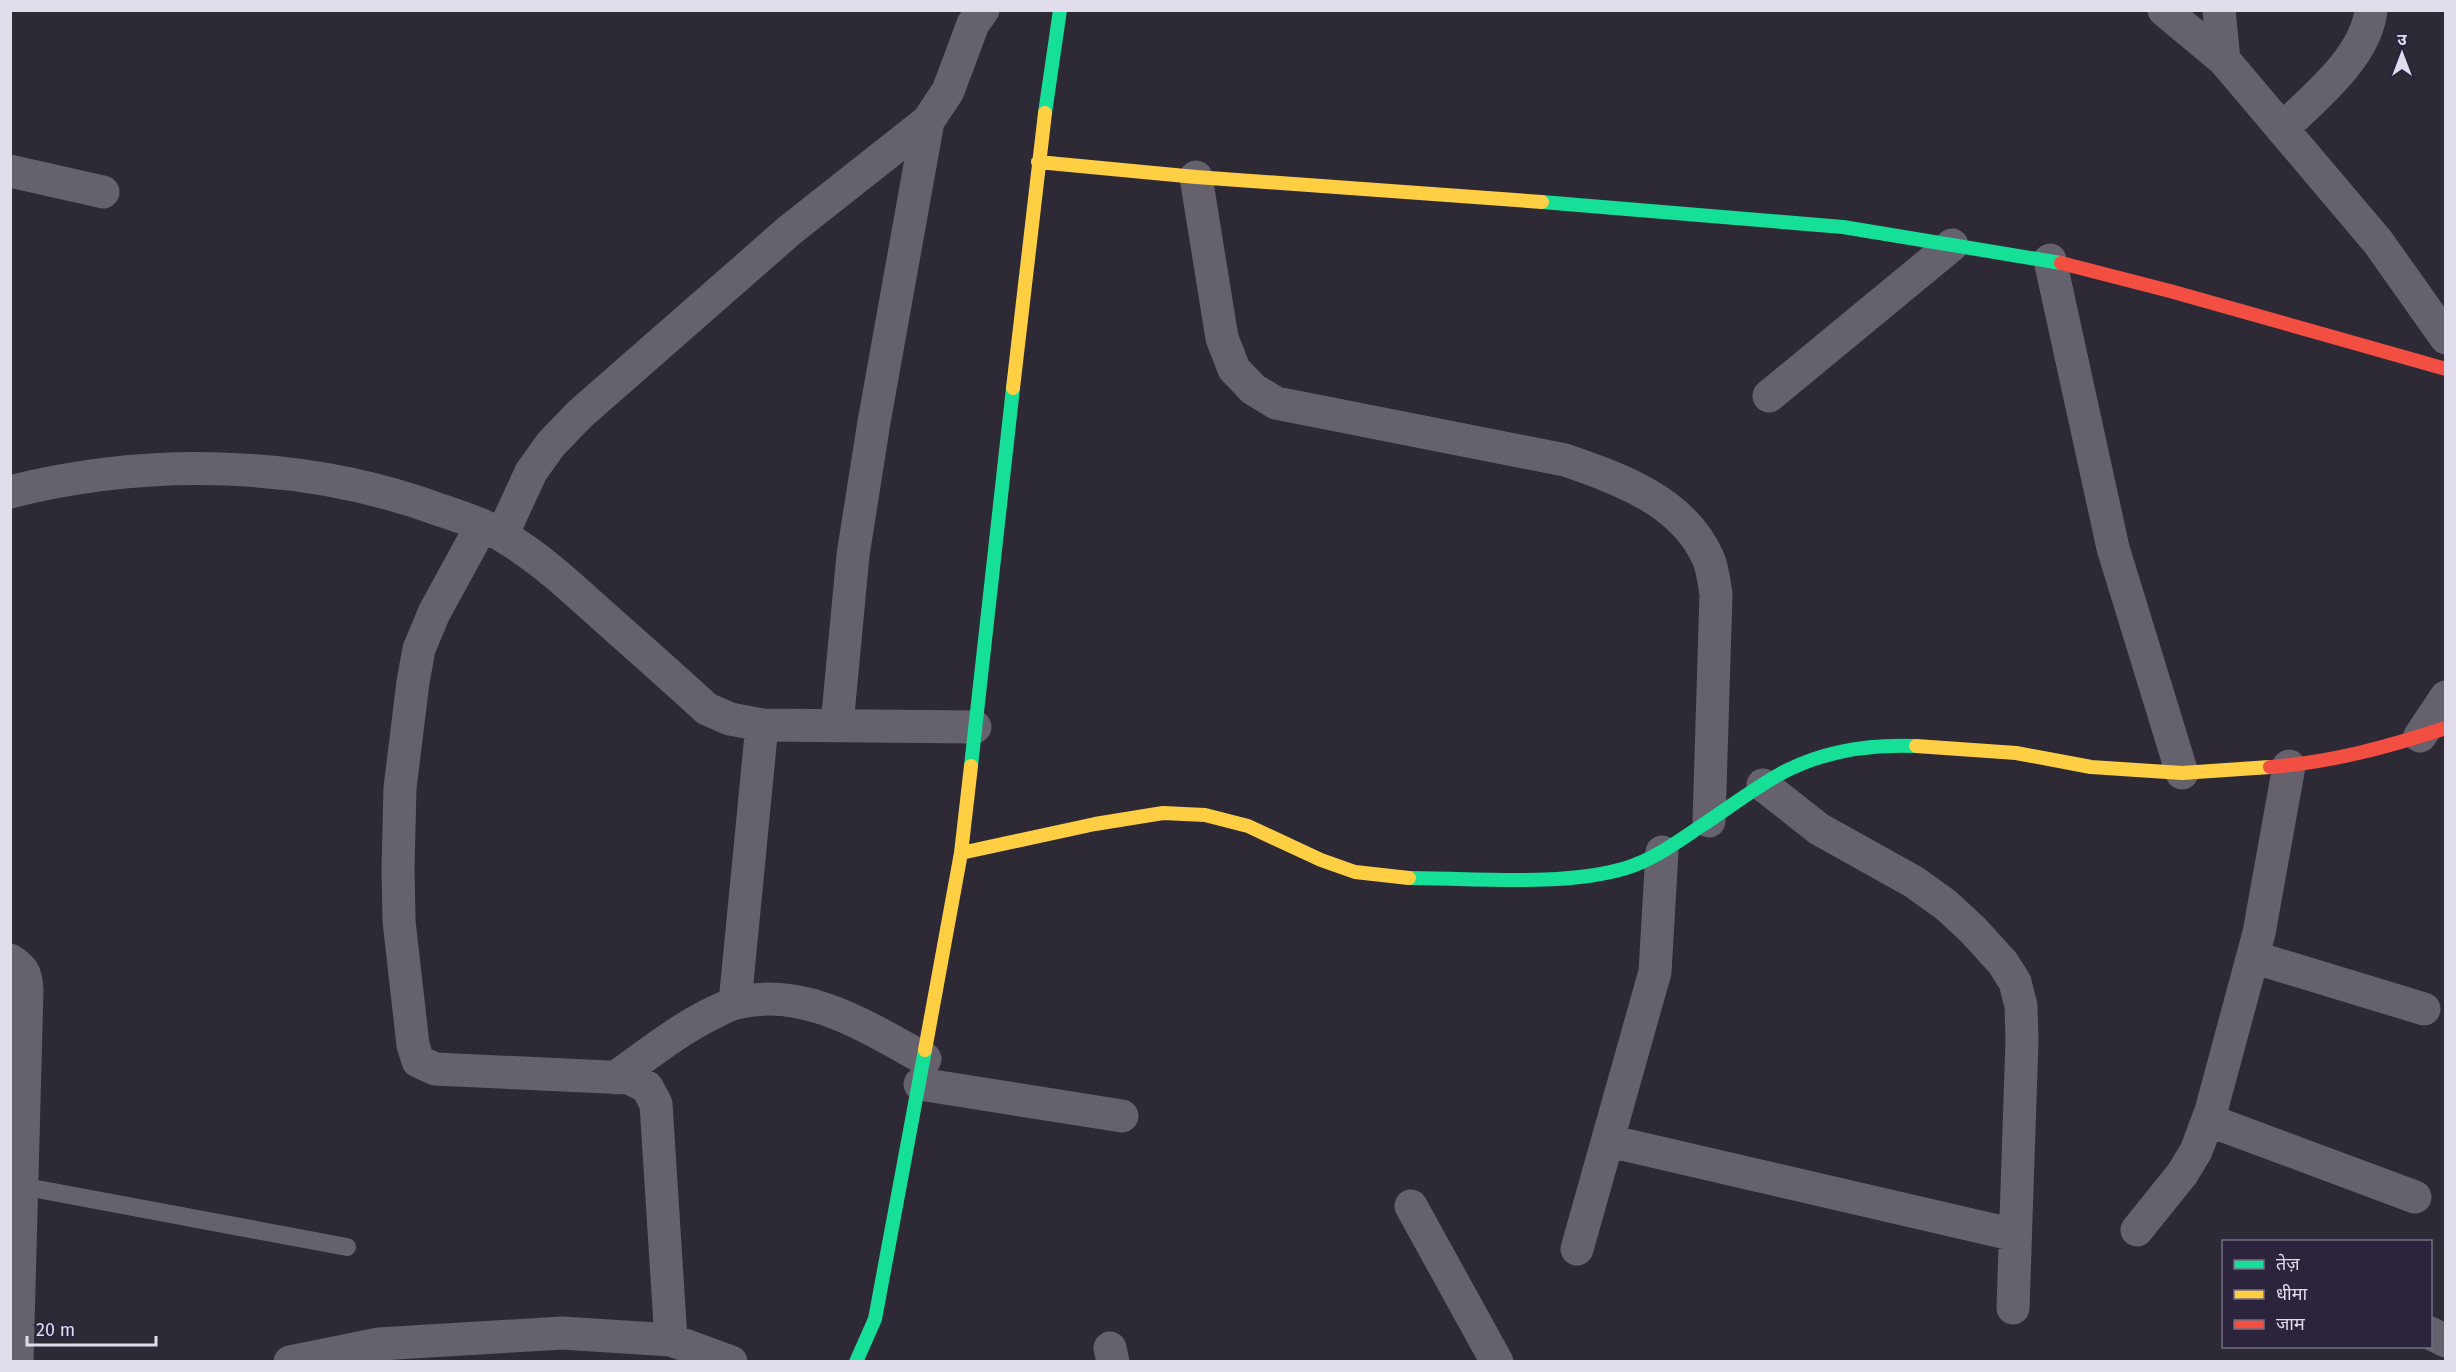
<svg xmlns="http://www.w3.org/2000/svg" width="2456" height="1372" font-family="'Fira Sans','Noto Sans Devanagari',sans-serif">
<rect width="100%" height="100%" fill="#2d2a36"/>
<g fill="none" stroke-linecap="round" stroke-linejoin="round">
<!-- lane -->
<path stroke="#65626d" stroke-width="18" d="M 21,1186 L 347,1247"/>
<!-- street -->
<path stroke="#65626d" stroke-width="33" d="M 2164,10 L 2224,60 L 2378,242 L 2446,338
M 2219,10 L 2224,60
M 2282,129 C 2314,98 2366,57 2371,10
M 10,171 L 103,192
M 1196,177 L 1222,338 L 1234,369 L 1253,389 L 1276,403 L 1565,460 C 1620,479 1683,501 1708,558 C 1713,569 1714,583 1716,594 L 1709,821
M 2050,260 L 2113,548 L 2182,773
M 1769,396 L 1952,245
M 10,492 C 149,457 305,460 440,510 C 461,517 483,524 503,536 C 540,558 570,586 602,615 C 637,646 672,677 707,709 L 730,719 L 762,725 L 975,727
M 482,525 L 434,613 L 419,649 L 413,682 L 400,788 L 398,868 L 399,921 L 413,1045 L 418,1061 L 435,1069 L 629,1078 L 647,1087 L 656,1104 L 671,1340
M 502,535 L 531,472 L 551,444 L 580,414 L 790,230 L 928,121 L 948,91 L 973,24 L 983,10
M 837,725 L 853,555 L 874,422 L 928,121
M 2420,736 L 2446,697
M 1763,785 L 1819,829 L 1914,882 L 1946,905 L 1973,930 L 2003,963 L 2015,982 L 2021,1006 L 2022,1040 L 2013,1308
M 2253,957 L 2424,1009
M 10,960 C 24,969 26,974 27,990 L 17,1362
M 735,1003 L 762,725
M 615,1078 C 647,1055 679,1029 715,1012 C 721,1009 729,1005 736,1003 C 805,986 867,1027 925,1059
M 920,1084 L 1122,1116
M 2208,1120 L 2415,1197
M 1609,1141 L 2015,1235
M 1411,1206 L 1497,1362
M 2137,1230 L 2182,1174 L 2196,1151 L 2211,1111 L 2259,933 L 2289,766
M 1577,1249 L 1655,972 L 1662,852
M 2430,1333 L 2446,1341
M 1110,1348 L 1113,1362
M 290,1362 L 379,1344 L 562,1333 L 671,1340 L 731,1362"/>
<!-- fast -->
<path stroke="#16e098" stroke-width="14" d="M 1045,113 L 1060,10
M 1542,202 L 1843,227 L 2061,263
M 971,766 L 1013,388
M 1409,878 C 1474,878 1564,887 1626,868 C 1653,860 1677,842 1701,826 C 1727,809 1753,789 1780,774 C 1822,751 1869,744 1916,746
M 856,1362 L 875,1319 L 925,1050"/>
<!-- slow -->
<path stroke="#ffcf43" stroke-width="14" d="M 1038,162 L 1196,177 L 1542,202
M 1013,388 L 1045,113
M 1916,746 L 2016,753 L 2091,767 L 2182,773 L 2270,767
M 961,853 L 1095,824 L 1163,813 L 1205,815 L 1248,826 L 1321,860 L 1355,872 L 1409,878
M 925,1050 L 961,853 L 971,766"/>
<!-- jam -->
<path stroke="#f24e42" stroke-width="14" d="M 2061,263 L 2170,291 L 2446,369
M 2270,767 C 2333,762 2387,747 2446,728"/>
</g>
<!-- border -->
<rect width="2456" height="1372" fill="none" stroke="#e1dded" stroke-width="24"/>
<!-- legend -->
<rect x="2222" y="1240" width="210" height="108" fill="#2b243c" stroke="#746e83" stroke-width="1.5"/>
<rect x="2234" y="1260" width="30" height="9" fill="#16e098" stroke="#746e83" stroke-width="1.5"/>
<text x="2276" y="1270" font-size="18" fill="#e1dded">तेज़</text>
<rect x="2234" y="1290" width="30" height="9" fill="#ffcf43" stroke="#746e83" stroke-width="1.5"/>
<text x="2276" y="1300" font-size="18" fill="#e1dded">धीमा</text>
<rect x="2234" y="1320" width="30" height="9" fill="#f24e42" stroke="#746e83" stroke-width="1.5"/>
<text x="2276" y="1330" font-size="18" fill="#e1dded">जाम</text>
<!-- north arrow -->
<g transform="translate(2402 54)" stroke="#2b243c" stroke-width="4.5" paint-order="stroke">
<path d="M0-4.5L10 22L0 15L-10 22Z" fill="#e1dded"/>
<text y="-9" font-size="16" font-weight="bold" text-anchor="middle" fill="#e1dded">उ</text>
</g>
<!-- scale -->
<path d="M27 1336v9h129v-9" fill="none" stroke="#e1dded" stroke-width="3"/>
<text x="36" y="1336" font-size="18" fill="#e1dded" stroke="#2b243c" stroke-width="4.5" paint-order="stroke">20 m</text>
</svg>
